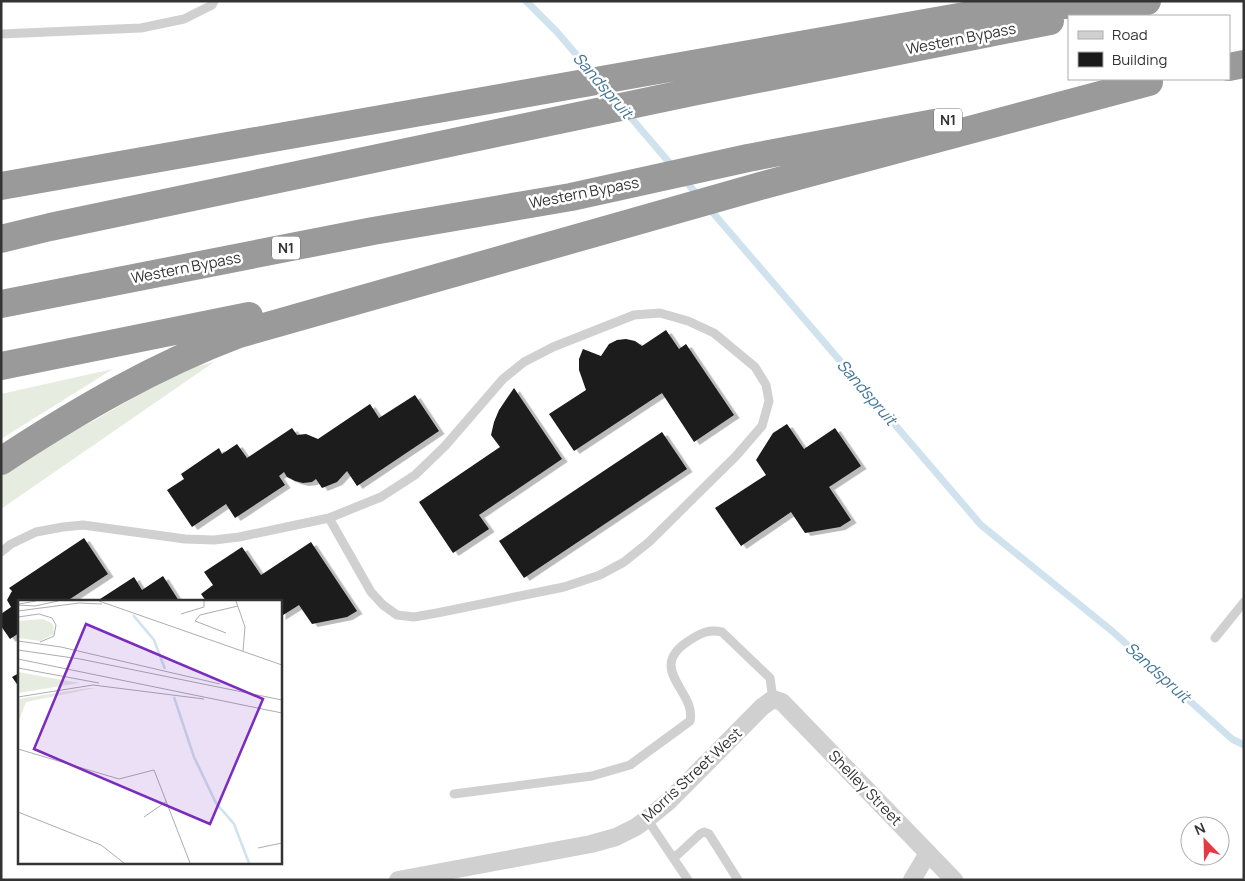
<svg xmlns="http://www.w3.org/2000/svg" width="1245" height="881" font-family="Manrope,sans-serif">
<defs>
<filter id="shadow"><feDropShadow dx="5.5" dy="3" stdDeviation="0" flood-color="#0004"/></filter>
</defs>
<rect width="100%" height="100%" fill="#fff"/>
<!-- grass -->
<path fill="#e6ecdf" d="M 214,362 L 1,509 L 1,475 L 53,442 L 95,420 L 180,371 Z
M 113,369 L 1,439 L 1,394 Z"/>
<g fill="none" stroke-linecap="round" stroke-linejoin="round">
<!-- stream -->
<path stroke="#cfe2ee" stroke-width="7" d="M 526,1 L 557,32 L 593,74
M 627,113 L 673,167
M 684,179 L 699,197
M 708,207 L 981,525 L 1112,631 L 1232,739 L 1244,745"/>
</g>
<!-- building -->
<path fill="#1a1a1a" filter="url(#shadow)" d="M 666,330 L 679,349 L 686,344 L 734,415 L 694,442 L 662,393 L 574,451 L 549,414 L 586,390 L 579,370 L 579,359 L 583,349 L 601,356 L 609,344 L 617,340 L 626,339 L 635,341 L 642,346 Z
M 514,388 L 562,459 L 479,515 L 489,529 L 453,553 L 419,502 L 500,447 L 491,435 L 494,422 L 499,410 Z
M 415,395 L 439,431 L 357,486 L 347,471 L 337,482 L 322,488 L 316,479 L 312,482 L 303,483 L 295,481 L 287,477 L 284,472 L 279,476 L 285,485 L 235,518 L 226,504 L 192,527 L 167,490 L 184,479 L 181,474 L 219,448 L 222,454 L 237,444 L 247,458 L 292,428 L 297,435 L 306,434 L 318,439 L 370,404 L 379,418 Z
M 787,424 L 804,449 L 835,428 L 861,466 L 829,487 L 851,520 L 840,527 L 805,533 L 791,512 L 741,546 L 715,508 L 766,475 L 756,460 L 773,433 Z
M 662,432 L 687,469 L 524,578 L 499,541 Z
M 84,538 L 108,574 L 67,601 L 19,601 L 19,633 L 10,639 L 1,626 L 1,614 L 11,607 L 7,600 L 12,591 L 9,588 Z
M 311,542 L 357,611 L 347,617 L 312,624 L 299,605 L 280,617 L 280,601 L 206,601 L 201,594 L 213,585 L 204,572 L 242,547 L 261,575 Z
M 163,576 L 179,601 L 97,601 L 134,577 L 142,590 Z
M 19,673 L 19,687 L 12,677 Z"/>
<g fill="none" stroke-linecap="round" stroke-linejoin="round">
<!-- lane -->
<path stroke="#d0d0d0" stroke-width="9" d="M 1,34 L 141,28 L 184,19 L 212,5 L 214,1
M 1,552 L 11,544 L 36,532 L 63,527 L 83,525 L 185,539 L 214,540 L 239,537 L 329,518 L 381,497 L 415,475 L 445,446 L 503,379 L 524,362 L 553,347 L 634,315 L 660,313 L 688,321 L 714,333 L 755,367 L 766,385 L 769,401 L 762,426 L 736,456 L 649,542 L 624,562 L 600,575 L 564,587 L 437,613 L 414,617 L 397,615 L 383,605 L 371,592 L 329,518
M 1215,638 L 1244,602
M 454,794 L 592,776 L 630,765 L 690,721 C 697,691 644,669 690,640 C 701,633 709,629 722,632 L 770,678 L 773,699
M 647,819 L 688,880
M 674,858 L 700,834 L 704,832 L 709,834 L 738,880"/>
<!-- street -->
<path stroke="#d0d0d0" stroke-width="18" d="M 398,880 L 591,844 L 616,837 L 636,827 L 647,819 L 669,801 L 762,707 L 773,699 L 782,702 L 954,880
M 912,880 L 928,853"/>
<!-- highway -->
<path stroke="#9a9a9a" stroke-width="28" d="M 1229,67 L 1244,64
M 1,186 L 993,11 L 1024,7 L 1147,1
M 1,239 L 50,227 L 692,92 L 1050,21
M 1,304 L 373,231 L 571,197 L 748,158 L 934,123
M 1,366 L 249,316
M 1,461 C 77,411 154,366 239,334 L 764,185 L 1149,82"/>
</g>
<g text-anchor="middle" stroke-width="5" stroke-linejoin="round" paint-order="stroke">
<!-- shield labels -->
<g fill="#fff" stroke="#707070" stroke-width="1">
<rect x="934" y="108.5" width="28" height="23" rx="4"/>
<rect x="272" y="236.5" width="28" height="23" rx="4"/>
</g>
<g font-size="14" font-weight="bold" fill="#333">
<text x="948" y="125">N1</text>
<text x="286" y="253">N1</text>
</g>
<!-- street labels -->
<g font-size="15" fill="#333" stroke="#fff">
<text transform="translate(961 39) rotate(-11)" y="5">Western Bypass</text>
<text transform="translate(584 193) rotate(-11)" y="5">Western Bypass</text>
<text transform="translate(186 268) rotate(-11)" y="5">Western Bypass</text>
<text transform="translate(692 775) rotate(-43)" y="5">Morris Street West</text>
<text transform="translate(865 788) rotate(46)" y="5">Shelley Street</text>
</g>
<!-- water labels -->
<g font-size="16" font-style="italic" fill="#3f7597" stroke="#fff">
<text transform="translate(603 85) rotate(49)" y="6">Sandspruit</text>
<text transform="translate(867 392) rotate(49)" y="6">Sandspruit</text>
<text transform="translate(1158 672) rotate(42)" y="6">Sandspruit</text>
</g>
</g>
<!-- overview -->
<g transform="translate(18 600)">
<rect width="264" height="264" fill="#fff"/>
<path d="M 25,19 L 35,24 L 36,34 L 22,41 L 0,38 L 0,21 ZM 0,72 L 22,76 L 62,83 L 0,93 ZM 72,88 L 77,88 L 8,102 L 0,123 L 0,99 Z" fill="#e6ecdf"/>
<path fill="none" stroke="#cfe2ee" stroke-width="2.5" d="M 115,15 L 136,40 L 147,69M 156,97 L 176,157 L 198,203 L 216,224 L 231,263"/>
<path fill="none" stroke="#adadad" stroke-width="1" d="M 81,1 L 264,65M 218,1 L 227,27 L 225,51M 1,4 L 18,1M 0,5 L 17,6 L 40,1M 0,11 L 61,3 L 84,4M 163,14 L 186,7 L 186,1M 0,17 L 21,14 L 34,18 L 38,25 L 36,36 L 22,42M 208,33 L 177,21 L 182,15 L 220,6M 0,41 L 43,47 L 202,84M 0,50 L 62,59 L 264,100M 0,59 L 264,113M 0,68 L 81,83M 0,97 L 75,85 L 186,99M 0,149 L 101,179 L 136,170 L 172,263M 0,212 L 83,245 L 106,263M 126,217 L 149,201M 240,248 L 264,243"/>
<path fill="#7b2cbf" fill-opacity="0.15" stroke="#7b2cbf" stroke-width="2.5" d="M 68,24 L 245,99 L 192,224 L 16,149 Z"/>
<rect width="264" height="264" fill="none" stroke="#333" stroke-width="2.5"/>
</g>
<!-- border -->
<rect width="1245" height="881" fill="none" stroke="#333333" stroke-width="5"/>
<!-- legend -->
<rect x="1068" y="15" width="162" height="65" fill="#ffffff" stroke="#adadad"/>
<rect x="1078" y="31" width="25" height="8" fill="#d0d0d0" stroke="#adadad"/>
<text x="1112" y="40" font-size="15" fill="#333333">Road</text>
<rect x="1078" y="52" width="25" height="15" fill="#1a1a1a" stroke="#adadad"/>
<text x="1112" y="65" font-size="15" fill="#333333">Building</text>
<!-- north arrow -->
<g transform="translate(1205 841) rotate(337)"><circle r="24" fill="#ffffff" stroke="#adadad"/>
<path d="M0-4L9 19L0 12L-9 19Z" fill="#e63946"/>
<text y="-8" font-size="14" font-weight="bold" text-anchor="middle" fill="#333333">N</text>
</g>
</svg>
